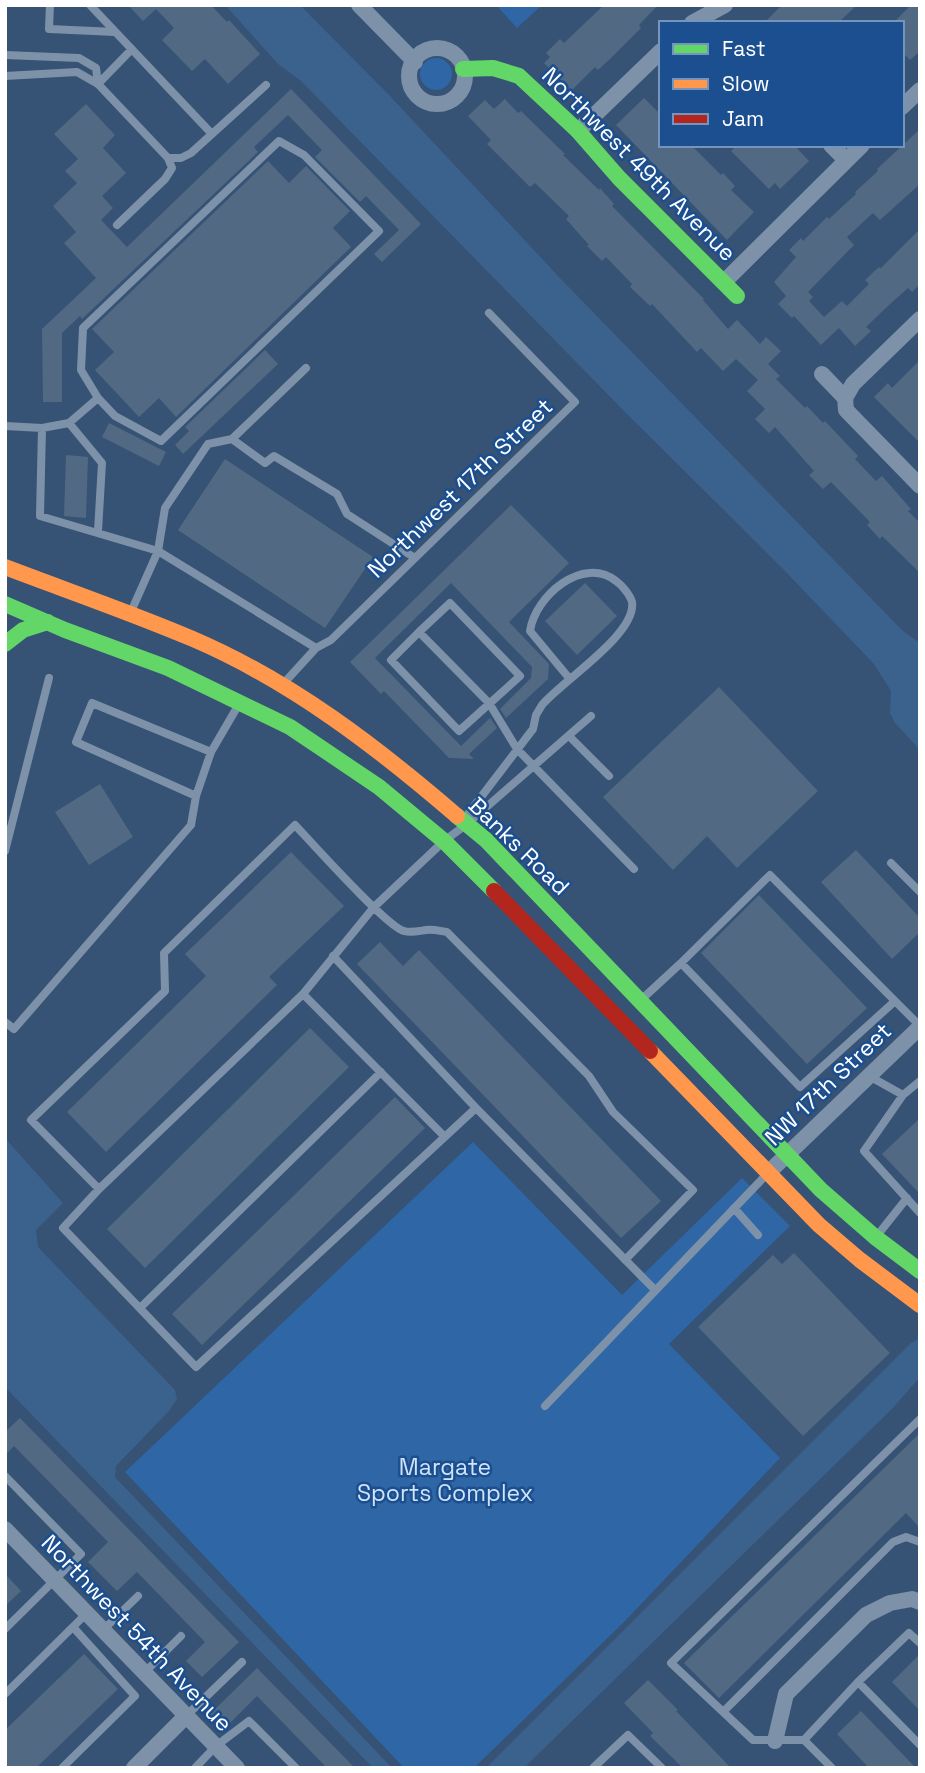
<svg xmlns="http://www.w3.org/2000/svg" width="925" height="1773" font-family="'Space Grotesk',sans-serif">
<rect width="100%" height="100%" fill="#365274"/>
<!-- green -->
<path fill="#2f66a5" d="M 496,5 L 542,5 L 517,28 Z
M420 74a16 16 0 1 1 32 0a16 16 0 1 1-32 0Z
M 473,1142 L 622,1295 L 742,1178 L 790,1226 L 669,1344 L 780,1458 L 625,1621 L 474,1768 L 404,1768 L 125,1472 Z"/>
<!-- water -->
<path fill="#3b618d" d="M 225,5 L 300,5 L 390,96 L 560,278 L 903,631 L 920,643 L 920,750 L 895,723 L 890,713 L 891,691 L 874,664 L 783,569 L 622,409 L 301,81 L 278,64 Z
M 5,1138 L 63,1203 L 36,1230 L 38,1247 L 175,1390 L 177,1399 L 169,1411 L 116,1466 L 115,1477 L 392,1768 L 373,1768 L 5,1387 Z
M 920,1338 L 920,1377 L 893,1408 L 524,1768 L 486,1768 L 911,1343 Z"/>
<!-- building -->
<path fill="#526984" d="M 128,5 L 211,5 L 227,22 L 229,20 L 260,54 L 228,84 L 205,59 L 192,71 L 162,40 L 174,28 L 156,9 L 143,21 Z
M 604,5 L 658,5 L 639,25 L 641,28 L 609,60 L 598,70 L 595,67 L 571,91 L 544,63 L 550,57 L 546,53 L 560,39 L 564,43 Z
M 782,5 L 857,5 L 838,23 L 764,23 Z
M 911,5 L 920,5 L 920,51 L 910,60 L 902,52 L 902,23 L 893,23 Z
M 291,89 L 421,224 L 382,262 L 374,254 L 399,230 L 366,196 L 360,202 L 315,157 L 322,150 L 288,115 L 254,147 L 258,152 L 82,319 L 80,316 L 62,333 L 62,402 L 43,402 L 42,329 L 96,278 L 64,243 L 76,232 L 53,206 L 77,183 L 65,171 L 78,159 L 54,134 L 86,104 L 115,135 L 103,148 L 126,173 L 102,196 L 113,208 L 101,220 L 127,247 Z
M 644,98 L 661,115 L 661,145 L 691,145 L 721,175 L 723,173 L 735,186 L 731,190 L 754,212 L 727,240 L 616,125 Z
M 505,99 L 518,113 L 521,111 L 565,154 L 563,155 L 599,190 L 600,188 L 614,204 L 612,206 L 704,299 L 703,300 L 728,329 L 737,320 L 760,344 L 766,337 L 781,351 L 768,364 L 780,376 L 776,379 L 805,408 L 807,406 L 823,423 L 825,421 L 858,456 L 855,459 L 876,481 L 882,476 L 911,509 L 908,511 L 920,523 L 920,573 L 882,536 L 880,539 L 867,525 L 870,522 L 831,482 L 823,489 L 809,475 L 814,471 L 775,427 L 769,433 L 755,419 L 765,409 L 747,391 L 758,380 L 736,359 L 723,371 L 701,348 L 697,352 L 652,304 L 650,306 L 630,287 L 632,284 L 606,257 L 602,261 L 587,246 L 589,245 L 566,219 L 569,216 L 535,183 L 530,187 L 487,144 L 491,140 L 468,116 L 485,100 L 494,109 Z
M 920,129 L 920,184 L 880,220 L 873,213 L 847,237 L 854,245 L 808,292 L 813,297 L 809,301 L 824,317 L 842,301 L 847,306 L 869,284 L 865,280 L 879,267 L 881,268 L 920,229 L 920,284 L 912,292 L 908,288 L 889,305 L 866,327 L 871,331 L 855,346 L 839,328 L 821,345 L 794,316 L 792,318 L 778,304 L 786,296 L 774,282 L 796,257 L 789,250 L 801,238 L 803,241 L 827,217 L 829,219 L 856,194 L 855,192 L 878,171 L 877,169 Z
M 737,145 L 794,145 L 809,161 L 780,189 L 775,183 L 769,189 L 731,151 Z
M 268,161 L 289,183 L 306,166 L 350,211 L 333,228 L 351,247 L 176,417 L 159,398 L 139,417 L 95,370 L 114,352 L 92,329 Z
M 265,350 L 278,364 L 183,454 L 175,445 L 189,431 L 185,427 Z
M 920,360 L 920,443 L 874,397 L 888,383 L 892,388 Z
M 109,423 L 166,452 L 159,466 L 102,437 Z
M 66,455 L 88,457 L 86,518 L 64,516 Z
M 225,459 L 373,557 L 325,628 L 178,530 Z
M 511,505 L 569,563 L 509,622 L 549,664 L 548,679 L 506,718 L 500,709 L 531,678 L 532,667 L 451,583 L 375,658 L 461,746 L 490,718 L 497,728 L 469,754 L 474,759 L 449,758 L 384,691 L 381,694 L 350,662 Z
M 585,583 L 617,616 L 577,655 L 545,621 Z
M 719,687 L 818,791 L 737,868 L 707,836 L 673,870 L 603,797 Z
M 100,784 L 133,837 L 89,865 L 55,812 Z
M 856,850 L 920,918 L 920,932 L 892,959 L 821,882 Z
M 291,852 L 344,906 L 269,977 L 277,985 L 106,1152 L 67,1112 L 206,976 L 185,954 Z
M 759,895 L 867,1008 L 807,1064 L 701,953 Z
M 380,942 L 403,966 L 419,950 L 661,1201 L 621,1238 L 357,964 Z
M 310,1028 L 349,1067 L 145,1268 L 107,1229 Z
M 395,1097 L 425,1128 L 202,1345 L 172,1314 Z
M 920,1118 L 920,1194 L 882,1154 Z
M 794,1253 L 890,1353 L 803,1436 L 698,1327 L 773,1255 L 782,1264 Z
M 20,1418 L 239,1642 L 202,1677 L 186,1661 L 205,1642 L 137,1572 L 117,1591 L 88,1562 L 108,1542 L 14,1446 L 5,1455 L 5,1432 Z
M 920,1433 L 920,1528 L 906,1513 L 719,1698 L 684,1663 Z
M 5,1574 L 21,1591 L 5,1606 Z
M 84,1654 L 118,1689 L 36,1768 L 5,1768 L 5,1730 Z
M 920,1654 L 920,1711 L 892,1682 Z
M 257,1668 L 355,1768 L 327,1768 L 257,1696 L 223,1730 L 209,1715 Z
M 648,1680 L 678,1710 L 676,1711 L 731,1768 L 683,1768 L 650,1736 L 653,1733 L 624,1703 Z
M 861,1711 L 916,1768 L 869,1768 L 837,1734 Z"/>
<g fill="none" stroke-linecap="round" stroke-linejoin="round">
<!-- lane -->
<path stroke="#7d92a8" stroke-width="8" d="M 50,5 L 49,29 L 115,32
M 90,5 L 212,134
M 5,55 L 79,58 L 96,68 L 98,84
M 5,76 L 77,72 L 98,84 L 168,158 L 172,168 L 165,179 L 117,225
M 98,84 L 131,50
M 168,158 L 181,158 L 191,153 L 266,85
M 306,368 L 232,439 L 265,463 L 274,456 L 337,494 L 347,514 L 415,558
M 69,423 L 102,463 L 98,531
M 5,426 L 42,428 L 40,516 L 158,551 L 316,648
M 42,428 L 69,423 L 98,398 L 81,370 L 83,328 L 279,141 L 304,155 L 379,231 L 161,441 L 115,416 L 98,398
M 130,614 L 158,551 L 165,508 L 208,444 L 232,439
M 419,632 L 450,603 L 520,676 L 459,731 L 391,660 L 419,632 L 489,703 L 517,749 L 634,869
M 284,683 L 316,648 L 331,640 L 575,402 L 489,313
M 591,716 L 467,824 L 444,841 L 374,907 L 303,994 L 99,1189 L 31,1120 L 165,991 L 164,953 L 295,825 C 312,843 387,927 404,931 C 411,933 419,931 426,930 C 433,929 440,931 447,932 L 589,1076 L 613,1112 L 693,1190 L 625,1260
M 569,736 L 609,776
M 196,796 L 76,742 L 92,703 L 211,752
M 468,821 L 468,814 L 533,729 L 536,715 L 542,705 C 562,681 637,634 632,602 C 630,595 622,585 616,581 C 583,555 535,596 530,631 L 569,678
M 5,851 L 49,678
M 891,863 L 920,892
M 303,994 L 444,1136
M 642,999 L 681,963 L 800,1087 L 895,1001 L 770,875 L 681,963
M 895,1001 L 920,1026
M 5,1022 L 14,1029 L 191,825 L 196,796 L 211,752 L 239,704
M 869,1076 L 903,1095
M 920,1081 L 903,1095 L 864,1151 L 920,1213
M 476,1108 L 655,1290
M 99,1189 L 63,1228 L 196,1367 L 476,1108 L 333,956
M 734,1208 L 758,1235
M 876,1237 L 907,1198
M 141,1307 L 381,1072
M 545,1406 L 766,1175
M 5,1476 L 81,1554 L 5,1629
M 103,1630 L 138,1596
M 144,1673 L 181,1636
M 858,1682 L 920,1745
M 5,1694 L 87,1613
M 723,1712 L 893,1542 L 906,1537 L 920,1542
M 186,1716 L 242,1662
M 804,1740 L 753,1740 L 671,1663 L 920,1419
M 62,1768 L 135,1696 L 73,1627
M 195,1768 L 216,1746 L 249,1721 L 296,1768
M 593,1768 L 628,1735 L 662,1768
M 832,1768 L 804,1740 L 858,1682 L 909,1633 L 920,1643"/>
<!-- street -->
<path stroke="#7d92a8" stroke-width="16" d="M 359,5 L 415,62
M 692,23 L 725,5
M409 76a28 28 0 1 1 56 0a28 28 0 1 1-56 0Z
M 902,107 L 920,90
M 578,131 L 661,51
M 831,145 L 846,160
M 724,282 L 862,145
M 822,374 L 845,398 L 846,410 L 920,486
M 845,398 L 853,384 L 920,319
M 768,1173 L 920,1027
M 5,1529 L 237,1768
M 775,1741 L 786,1694 L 866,1615 L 890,1603 L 912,1599 L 920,1602
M 134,1768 L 186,1716"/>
<!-- fast -->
<path stroke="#63d668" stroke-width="16" d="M 463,69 L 493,68 L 519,76 L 578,131 L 619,178 L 737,296
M 5,604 L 65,630 L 168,668 L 290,727 L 379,787 L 444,841 L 494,891
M 5,644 L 23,630 L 48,622
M 457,816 L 486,840 L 821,1190 L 875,1237 L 920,1271"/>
<!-- slow -->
<path stroke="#ff974d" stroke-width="16" d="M 5,567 C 68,591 132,613 193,639 C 291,681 377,747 457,816
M 650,1051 L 819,1225 L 860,1260 L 920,1305"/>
<!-- jam -->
<path stroke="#b3261e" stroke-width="16" d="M 494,891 L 650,1051"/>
</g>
<g text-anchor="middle" stroke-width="5" stroke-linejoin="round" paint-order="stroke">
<!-- street labels -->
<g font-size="23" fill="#fff" stroke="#1b4f8f">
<text transform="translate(639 164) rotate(45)" y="8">Northwest 49th Avenue</text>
<text transform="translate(460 488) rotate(-44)" y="8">Northwest 17th Street</text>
<text transform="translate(519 846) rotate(44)" y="8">Banks Road</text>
<text transform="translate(828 1084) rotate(-44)" y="8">NW 17th Street</text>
<text transform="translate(137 1633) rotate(46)" y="8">Northwest 54th Avenue</text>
</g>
<!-- park labels -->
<g font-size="23" fill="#cfe3fa" stroke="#1b4f8f">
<text x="445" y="1475">Margate<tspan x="445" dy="26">Sports Complex</tspan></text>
</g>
</g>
<!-- border -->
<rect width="925" height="1773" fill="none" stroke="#ffffff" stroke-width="14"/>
<!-- legend -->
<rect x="659" y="21" width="245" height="126" fill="#1b4f8f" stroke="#7695bc" stroke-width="2"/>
<rect x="673" y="44" width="35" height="10" fill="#63d668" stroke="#7695bc" stroke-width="2"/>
<text x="722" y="56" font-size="21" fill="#ffffff">Fast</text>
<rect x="673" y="79" width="35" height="10" fill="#ff974d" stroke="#7695bc" stroke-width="2"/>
<text x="722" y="91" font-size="21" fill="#ffffff">Slow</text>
<rect x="673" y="114" width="35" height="10" fill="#b3261e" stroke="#7695bc" stroke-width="2"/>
<text x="722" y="126" font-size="21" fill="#ffffff">Jam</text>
</svg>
